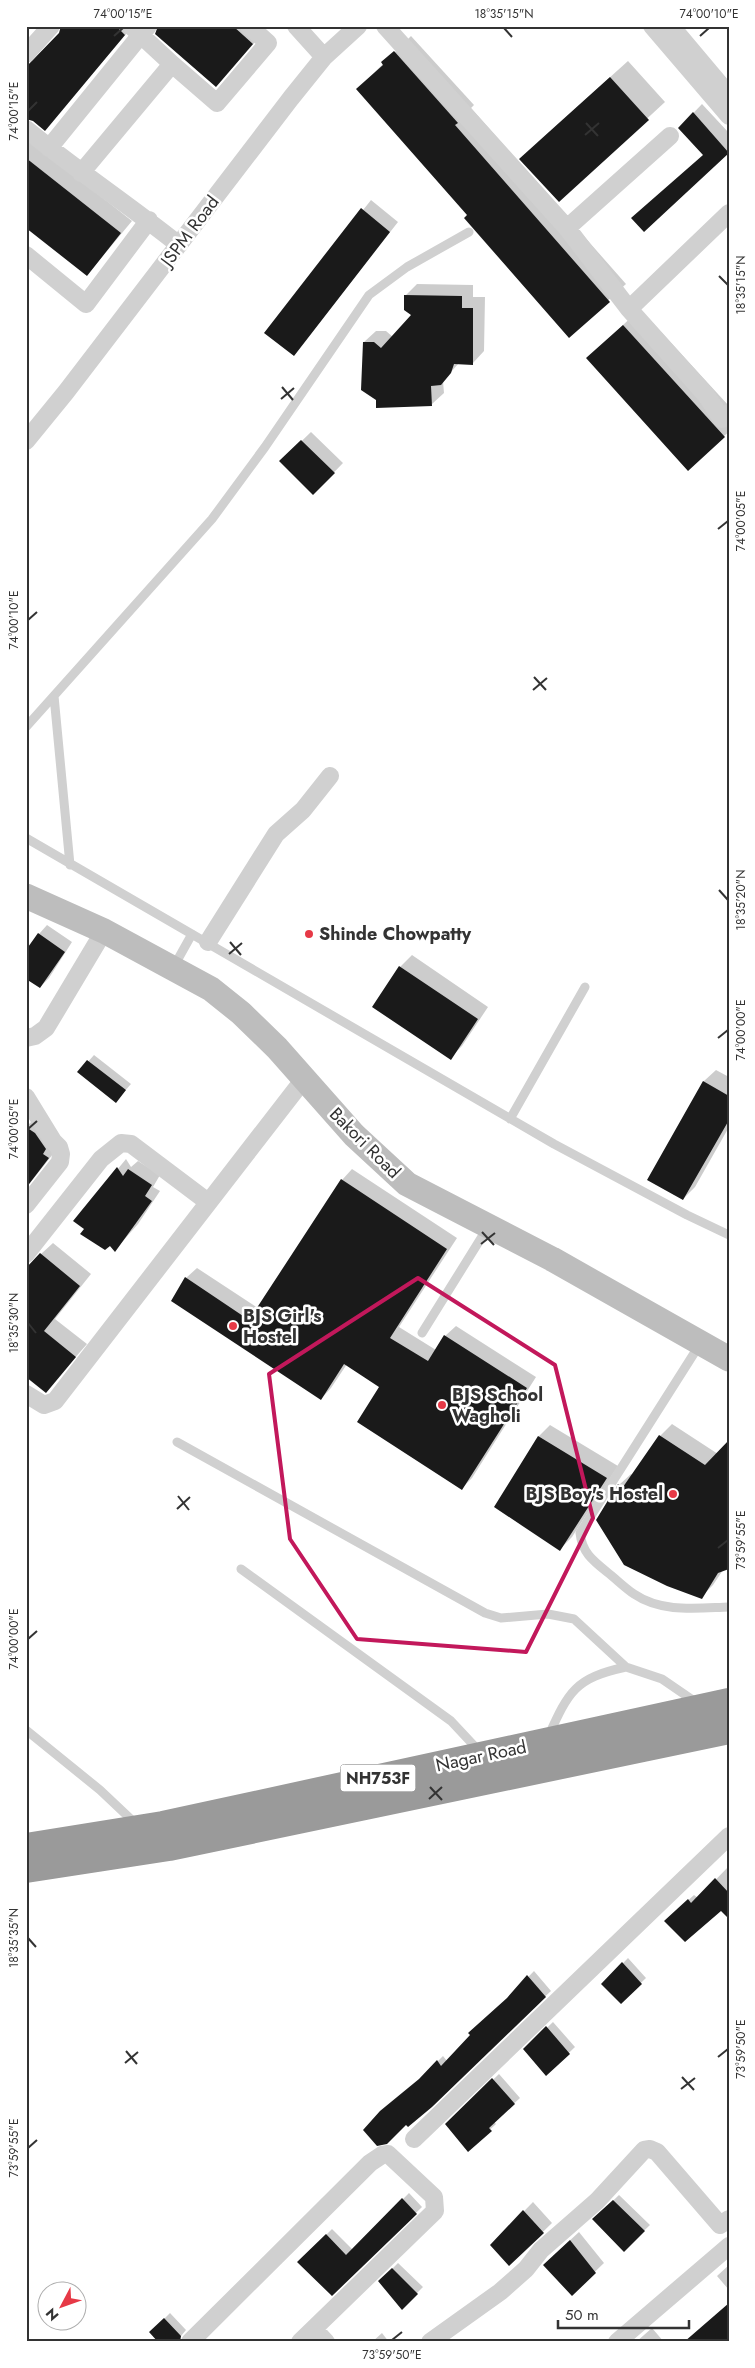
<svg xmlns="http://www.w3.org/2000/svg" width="755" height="2368" font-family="Jost,sans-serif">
<rect width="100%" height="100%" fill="#fff"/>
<!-- shadow -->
<path fill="#0003" d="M 62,26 L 133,26 L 45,129 L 60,34 Z
M 159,26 L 258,26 L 264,32 L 216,86 Z
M 411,36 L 474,105 L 471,108 L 626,284 L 569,336 L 469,215 L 358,89 Z
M 628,61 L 665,102 L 559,200 L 538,142 Z
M 702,104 L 729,133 L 729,152 L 644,231 L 704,154 L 679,128 Z
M 26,137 L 132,221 L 87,275 L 26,226 Z
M 371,200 L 398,222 L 294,355 L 266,333 Z
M 417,284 L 473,285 L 473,297 L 485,297 L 484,351 L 473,363 L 459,363 L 443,381 L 444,393 L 432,404 L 364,342 L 376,331 L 386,331 L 393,337 L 412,315 L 405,296 Z
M 640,309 L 729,406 L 729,432 L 724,436 L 588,358 Z
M 311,432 L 343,463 L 313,494 L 281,461 Z
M 47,925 L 72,942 L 49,978 L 40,987 L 39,934 Z
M 412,955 L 488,1007 L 462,1046 L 450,1058 L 400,967 Z
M 94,1055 L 131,1084 L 116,1101 L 79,1072 Z
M 716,1070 L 729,1077 L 729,1127 L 695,1187 L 683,1199 L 649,1179 L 704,1081 Z
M 35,1118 L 57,1149 L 26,1188 L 26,1122 L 29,1124 Z
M 126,1159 L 131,1167 L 138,1161 L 160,1175 L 153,1187 L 160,1191 L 138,1224 L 115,1250 L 75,1221 Z
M 352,1169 L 457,1238 L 399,1327 L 436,1350 L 445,1336 L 456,1326 L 536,1377 L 472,1478 L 462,1488 L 380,1386 L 347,1364 L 331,1388 L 321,1399 L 186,1278 L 197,1268 L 258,1308 L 342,1180 Z
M 53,1243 L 91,1274 L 55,1319 L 87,1344 L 46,1391 L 41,1254 Z
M 672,1424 L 718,1454 L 723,1570 L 713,1585 L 701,1597 L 619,1485 L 631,1474 L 633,1475 L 660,1436 Z
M 550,1425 L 618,1466 L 572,1537 L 560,1549 L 538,1437 Z
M 729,1866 L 729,1905 L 672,1915 L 694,1895 L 698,1898 Z
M 628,1958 L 646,1978 L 621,2002 L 603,1984 Z
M 534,1971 L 551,1991 L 408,2125 L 425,2074 L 443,2056 L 447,2061 Z
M 553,2022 L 575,2047 L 546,2075 L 525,2049 Z
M 499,2074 L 520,2098 L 494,2122 L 496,2124 L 468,2150 L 447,2124 Z
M 409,2193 L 422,2207 L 332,2295 L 299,2262 L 332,2229 L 353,2250 Z
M 619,2195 L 650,2225 L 624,2250 L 594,2219 Z
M 533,2202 L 552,2223 L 509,2265 L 491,2245 Z
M 579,2232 L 604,2263 L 572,2294 L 553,2256 Z
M 398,2263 L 423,2287 L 402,2308 L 380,2281 Z
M 729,2265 L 729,2290 L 717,2276 Z
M 170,2313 L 186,2330 L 176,2342 L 151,2332 Z
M 652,2328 L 664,2342 L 636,2342 Z
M 382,2333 L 389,2342 L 372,2342 Z"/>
<!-- building -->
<path fill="#1a1a1a" d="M 61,26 L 116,26 L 125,35 L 45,131 L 33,121 L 26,119 L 26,67 L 59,33 Z
M 158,26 L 233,26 L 253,44 L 216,87 L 155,34 Z
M 394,51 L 458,123 L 455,125 L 610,302 L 569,338 L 464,218 L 467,215 L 356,89 L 383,65 L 381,62 Z
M 610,77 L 649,120 L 559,202 L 519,159 Z
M 693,112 L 729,153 L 644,232 L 631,218 L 703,155 L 678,128 Z
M 26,158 L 121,233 L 87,276 L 26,228 Z
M 361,208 L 390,232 L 294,356 L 264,333 Z
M 404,295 L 462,296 L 462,308 L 473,308 L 473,365 L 454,364 L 451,373 L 441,385 L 431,386 L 432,406 L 376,408 L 376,400 L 361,390 L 363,342 L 374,342 L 381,348 L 411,315 L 404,310 Z
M 623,325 L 725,437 L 688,471 L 586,358 Z
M 301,440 L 335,473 L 313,495 L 279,461 Z
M 38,933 L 65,952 L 40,988 L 26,979 L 26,950 Z
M 399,966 L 478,1019 L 451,1060 L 372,1007 Z
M 87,1060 L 126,1090 L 116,1103 L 77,1072 Z
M 703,1081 L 729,1096 L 729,1120 L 683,1200 L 647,1180 Z
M 26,1127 L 35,1133 L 46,1149 L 43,1154 L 49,1158 L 26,1188 Z
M 117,1167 L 123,1176 L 128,1169 L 152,1185 L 145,1196 L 152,1201 L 115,1252 L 110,1246 L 105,1250 L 80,1234 L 84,1229 L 73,1221 Z
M 341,1179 L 447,1249 L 390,1338 L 428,1361 L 444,1335 L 527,1388 L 462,1490 L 357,1422 L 379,1387 L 344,1364 L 321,1400 L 171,1301 L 185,1277 L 249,1320 Z
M 40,1253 L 80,1286 L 44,1331 L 76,1357 L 46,1393 L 26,1377 L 26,1268 Z
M 659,1435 L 705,1465 L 729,1440 L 729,1569 L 718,1573 L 702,1599 L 667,1586 L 624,1565 L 596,1520 L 618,1484 L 623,1487 Z
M 538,1436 L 607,1478 L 560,1551 L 494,1507 Z
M 715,1878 L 729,1893 L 729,1919 L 721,1911 L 685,1942 L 664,1921 L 688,1899 L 691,1903 Z
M 622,1962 L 642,1984 L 621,2004 L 601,1984 Z
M 527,1975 L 546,1997 L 432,2107 L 408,2127 L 406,2125 L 387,2144 L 377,2146 L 363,2130 L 380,2111 L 419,2079 L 437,2060 L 441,2066 L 470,2035 L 468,2033 L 507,1998 Z
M 546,2026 L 570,2054 L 546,2076 L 523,2049 Z
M 492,2078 L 515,2104 L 489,2128 L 492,2131 L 468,2152 L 445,2124 Z
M 402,2198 L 417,2214 L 332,2296 L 297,2262 L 326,2234 L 346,2255 Z
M 613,2200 L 645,2231 L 624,2252 L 592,2219 Z
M 523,2210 L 544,2233 L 509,2266 L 490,2245 Z
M 570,2240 L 596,2273 L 572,2296 L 543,2265 Z
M 392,2268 L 418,2294 L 402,2310 L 378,2281 Z
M 729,2303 L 729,2342 L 684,2342 Z
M 164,2318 L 181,2336 L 180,2342 L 158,2342 L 149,2332 Z"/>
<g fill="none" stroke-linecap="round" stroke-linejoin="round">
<!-- lane -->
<path stroke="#d0d0d0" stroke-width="9" d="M 54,696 L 70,865
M 26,727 L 212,519 L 265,447 L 369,295 L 407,267 L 469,232
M 26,838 L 554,1144 L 687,1215 L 729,1235
M 173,968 L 192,934
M 510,1119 L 585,987
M 422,1333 L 488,1227
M 700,1344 L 580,1533 C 582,1552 592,1560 607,1572 C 616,1579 625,1588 634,1594 C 662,1613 697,1608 729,1607
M 177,1442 L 485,1613 L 501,1618 L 548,1614 L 574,1619 L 626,1667 L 662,1679 L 697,1703
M 241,1569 L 451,1721 L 480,1752
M 26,1730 L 100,1790 L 136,1824
M 548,1737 C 569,1691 575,1678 626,1667"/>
<!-- street -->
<path stroke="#d0d0d0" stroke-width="18" d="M 296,26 L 324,57
M 385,26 L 567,228 L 629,309 L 706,395 L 722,419 L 729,413
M 652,26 L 729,116
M 671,26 L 729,95
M 26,54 L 51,26
M 172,64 L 217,103 L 268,43 L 249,26
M 26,129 C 76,170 129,205 179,245
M 49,148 L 148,26
M 81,173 L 172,64 L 131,26
M 567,228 L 670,136
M 26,255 L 86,304 L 149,220
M 629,309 L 729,213
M 26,441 L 66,392 L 291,98 L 324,57 L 358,26
M 208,942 L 276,834 L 303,810 L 330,776
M 26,1038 L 35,1036 L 46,1028 L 104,931
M 26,1097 L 53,1141 L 59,1147 L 61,1154 L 60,1162 L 26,1205
M 26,1254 L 101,1159 L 121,1143 L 131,1144 L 208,1202
M 26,1394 L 44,1405 L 55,1401 L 304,1079
M 414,2139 L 729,1836
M 314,2329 L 326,2342
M 190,2342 L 370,2163 L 382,2155 L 388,2154 L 434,2197 L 435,2211 L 300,2342
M 430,2342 L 500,2292 L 526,2269 L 541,2250 L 597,2201 L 644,2150 L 650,2149 L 657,2152 L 720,2225 L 729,2219
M 617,2342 L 729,2246"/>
<!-- secondary -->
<path stroke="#bdbdbd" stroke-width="25" d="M 26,896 L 104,931 L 211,989 L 241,1013 L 277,1048 L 354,1135 L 407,1184 L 552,1259 L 729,1359"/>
<!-- highway -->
<path stroke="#9a9a9a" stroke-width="28" d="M 26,1847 L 163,1825 L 729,1702
M 26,1869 L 169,1847 L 729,1730"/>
</g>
<!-- marked area -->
<path fill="none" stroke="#c2185b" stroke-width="4" stroke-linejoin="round" d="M 418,1278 L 555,1365 L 593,1518 L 526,1652 L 357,1639 L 290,1539 L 269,1374 Z"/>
<!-- ticks -->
<path fill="none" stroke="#333" stroke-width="2" d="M 504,28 L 512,37M 114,36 L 123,28M 700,36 L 709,28M 28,111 L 37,102M 586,123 L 598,136M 585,135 L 599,123M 719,276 L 728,285M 282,387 L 293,400M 281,399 L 294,388M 718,529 L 728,521M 28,620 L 37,612M 534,677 L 546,690M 533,690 L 547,678M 719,890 L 728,900M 230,942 L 241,955M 229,954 L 242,943M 718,1038 L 728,1030M 28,1129 L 37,1121M 482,1232 L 494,1245M 481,1244 L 495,1233M 28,1323 L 36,1333M 178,1496 L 189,1510M 177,1509 L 190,1497M 718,1548 L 728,1540M 28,1639 L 37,1631M 430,1787 L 442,1800M 429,1799 L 442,1787M 28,1938 L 36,1947M 126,2051 L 137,2064M 718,2057 L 728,2049M 125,2063 L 138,2052M 682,2077 L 694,2090M 681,2089 L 695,2078M 28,2148 L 37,2140M 392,2340 L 402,2332"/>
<!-- markers -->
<g fill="#e63946" stroke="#fff" stroke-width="2">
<circle cx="309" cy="934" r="5"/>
<circle cx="233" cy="1326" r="5"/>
<circle cx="442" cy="1405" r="5"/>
<circle cx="673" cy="1494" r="5"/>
</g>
<g text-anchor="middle" stroke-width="5" stroke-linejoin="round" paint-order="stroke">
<!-- shield labels -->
<rect fill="#fff" stroke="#707070" stroke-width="1" x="340.5" y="1764.5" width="75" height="27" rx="4"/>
<g font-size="16" font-weight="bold" fill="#333">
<text x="378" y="1784">NH753F</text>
</g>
<!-- street labels -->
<g font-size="18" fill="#333" stroke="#fff">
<text transform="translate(190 231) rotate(-53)" y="6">JSPM Road</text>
<text transform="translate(365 1143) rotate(45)" y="6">Bakori Road</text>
<text transform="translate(481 1756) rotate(-12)" y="6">Nagar Road</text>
</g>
<!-- poi labels -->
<g font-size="18" font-weight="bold" fill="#333" stroke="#fff" text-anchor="start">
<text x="319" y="940">Shinde Chowpatty</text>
<text x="243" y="1322">BJS Girl's<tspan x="243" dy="21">Hostel</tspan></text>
<text x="452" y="1401">BJS School<tspan x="452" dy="21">Wagholi</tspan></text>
<text x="663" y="1500" text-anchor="end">BJS Boy's Hostel</text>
</g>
</g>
<!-- border -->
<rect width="755" height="2368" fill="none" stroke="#ffffff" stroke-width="55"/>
<!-- north arrow -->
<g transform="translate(62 2306) rotate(229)"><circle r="24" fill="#ffffff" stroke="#adadad"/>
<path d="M0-4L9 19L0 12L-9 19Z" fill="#e63946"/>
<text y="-8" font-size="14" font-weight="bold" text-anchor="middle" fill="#333333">N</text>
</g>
<!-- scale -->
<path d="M558 2320v8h131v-8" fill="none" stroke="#333333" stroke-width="2.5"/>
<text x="565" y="2320" font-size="15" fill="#333333" stroke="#ffffff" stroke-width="4" paint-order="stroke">50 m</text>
<rect x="28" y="28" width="700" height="2312" fill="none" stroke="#333" stroke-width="2"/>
<g font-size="12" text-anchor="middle" fill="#333">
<text x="123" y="18">74°00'15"E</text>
<text x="504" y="18">18°35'15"N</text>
<text x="709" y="18">74°00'10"E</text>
<text transform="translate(14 111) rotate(-90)" y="4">74°00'15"E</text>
<text transform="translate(741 285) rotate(-90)" y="4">18°35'15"N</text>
<text transform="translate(741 521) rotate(-90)" y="4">74°00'05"E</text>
<text transform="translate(14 620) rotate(-90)" y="4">74°00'10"E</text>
<text transform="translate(741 900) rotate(-90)" y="4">18°35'20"N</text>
<text transform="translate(741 1030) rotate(-90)" y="4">74°00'00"E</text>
<text transform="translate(14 1129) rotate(-90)" y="4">74°00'05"E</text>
<text transform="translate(14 1323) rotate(-90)" y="4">18°35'30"N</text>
<text transform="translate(741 1540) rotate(-90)" y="4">73°59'55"E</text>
<text transform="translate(14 1639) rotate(-90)" y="4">74°00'00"E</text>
<text transform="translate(14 1938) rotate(-90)" y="4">18°35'35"N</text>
<text transform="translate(741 2049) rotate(-90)" y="4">73°59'50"E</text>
<text transform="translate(14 2148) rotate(-90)" y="4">73°59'55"E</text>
<text x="392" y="2359">73°59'50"E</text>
</g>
</svg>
